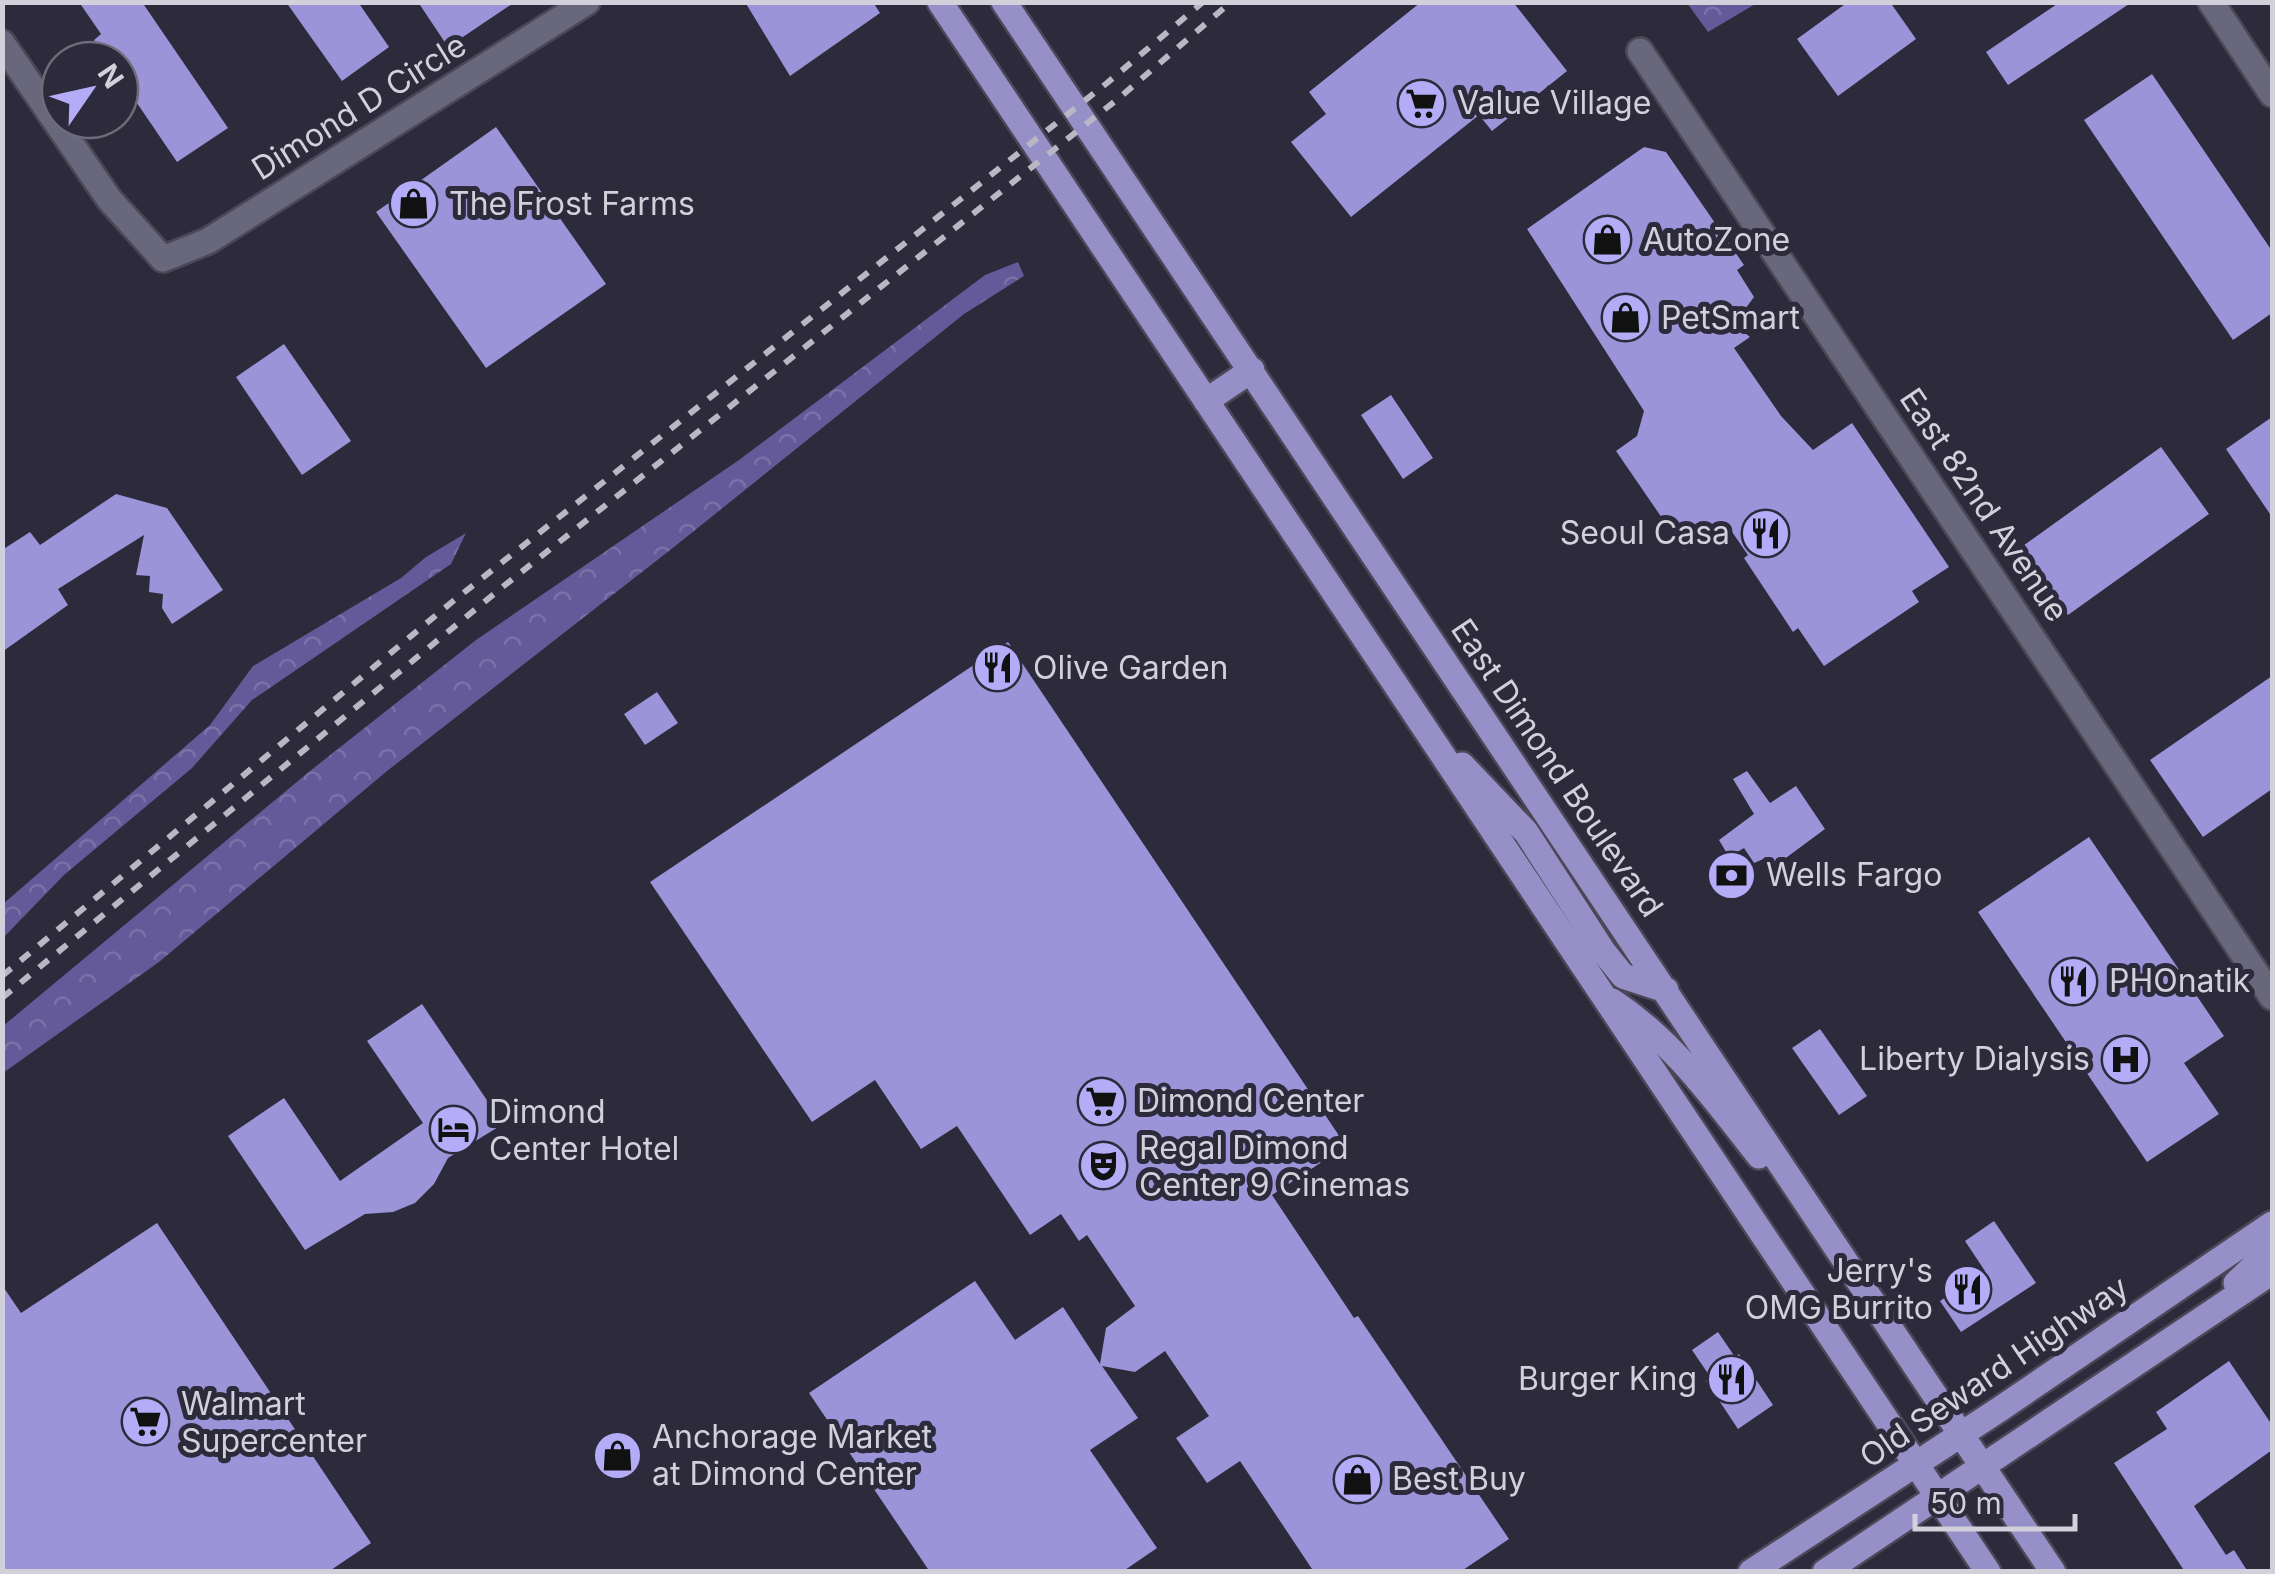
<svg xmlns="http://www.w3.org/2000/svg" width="2275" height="1574" font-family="Inter,sans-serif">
<defs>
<pattern id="forest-crowns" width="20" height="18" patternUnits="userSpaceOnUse" patternTransform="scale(2.5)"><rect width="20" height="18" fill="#645a99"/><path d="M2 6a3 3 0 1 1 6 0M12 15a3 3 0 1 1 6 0" fill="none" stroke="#7971a7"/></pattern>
</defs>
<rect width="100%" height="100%" fill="#2c2a3b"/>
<!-- forest -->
<path fill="url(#forest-crowns)" d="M 1687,3 L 1757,3 L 1708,32 Z
M 1018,262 L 1024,276 L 964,314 L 674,547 L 387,771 L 159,962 L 3,1073 L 3,1026 L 310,771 L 476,640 L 739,460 L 985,275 Z
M 466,533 L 451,564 L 252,700 L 192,768 L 64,875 L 3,938 L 3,904 L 210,725 L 253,666 L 401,578 L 426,557 Z"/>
<!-- building -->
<path fill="#9c94d8" d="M 79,2 L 142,2 L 228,128 L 177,162 L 120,78 L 120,60 L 108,60 L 94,40 L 101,34 Z
M 286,2 L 358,2 L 389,47 L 342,81 Z
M 418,2 L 515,2 L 448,47 Z
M 745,2 L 873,2 L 880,13 L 790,76 Z
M 1421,2 L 1513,2 L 1567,71 L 1492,131 L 1479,115 L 1351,217 L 1291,142 L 1326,114 L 1309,92 Z
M 1848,2 L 1890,2 L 1916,39 L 1838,96 L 1797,39 Z
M 2060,2 L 2132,2 L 2008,85 L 1986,52 Z
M 2152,74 L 2272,251 L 2272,313 L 2233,340 L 2084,120 Z
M 496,127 L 606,284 L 486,368 L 376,212 Z
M 1644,147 L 1666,152 L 1744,265 L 1737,270 L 1754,297 L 1734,324 L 1750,337 L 1734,348 L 1781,416 L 1813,450 L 1852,423 L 1949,567 L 1912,591 L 1919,602 L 1824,666 L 1798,628 L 1793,632 L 1744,558 L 1748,555 L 1730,529 L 1716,528 L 1684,550 L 1616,451 L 1637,436 L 1644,411 L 1527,229 Z
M 284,344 L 351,441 L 302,475 L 236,377 Z
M 1391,395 L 1433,458 L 1403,479 L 1361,415 Z
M 2272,417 L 2272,517 L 2226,449 Z
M 2161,447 L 2209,514 L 2068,615 L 2020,548 Z
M 116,494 L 167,508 L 223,590 L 172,624 L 162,608 L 163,594 L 149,592 L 150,576 L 136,575 L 144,535 L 58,589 L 68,605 L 2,652 L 2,550 L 30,532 L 40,545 Z
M 1008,642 L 1346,1146 L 1272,1195 L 1354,1318 L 1358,1316 L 1509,1539 L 1460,1572 L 1314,1572 L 1240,1461 L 1207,1483 L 1176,1438 L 1209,1416 L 1165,1351 L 1135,1372 L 1102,1366 L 1138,1418 L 1090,1450 L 1157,1548 L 1122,1572 L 930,1572 L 809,1393 L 975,1281 L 1015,1340 L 1063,1307 L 1100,1364 L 1106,1328 L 1135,1306 L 1087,1235 L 1079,1241 L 1061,1214 L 1030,1235 L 957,1126 L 921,1149 L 875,1080 L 812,1122 L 650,882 Z
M 2272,676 L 2272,789 L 2203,837 L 2150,760 Z
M 657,692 L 678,723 L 645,745 L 624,714 Z
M 1747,771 L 1770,803 L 1796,786 L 1825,829 L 1775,866 L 1768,857 L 1754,863 L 1744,848 L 1729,857 L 1719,840 L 1754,814 L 1733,779 Z
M 2089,837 L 2224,1036 L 2184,1063 L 2219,1114 L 2147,1162 L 1978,912 Z
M 422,1004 L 503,1124 L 448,1158 L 434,1184 L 415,1203 L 393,1212 L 365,1214 L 305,1250 L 228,1136 L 284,1098 L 340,1181 L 423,1123 L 367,1041 Z
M 1820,1029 L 1867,1096 L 1839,1115 L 1792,1048 Z
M 1994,1221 L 2036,1283 L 1961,1332 L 1940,1301 L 1985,1271 L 1965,1241 Z
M 157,1223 L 371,1543 L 328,1572 L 2,1572 L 2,1285 L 21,1313 Z
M 1718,1332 L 1735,1357 L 1739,1354 L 1773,1405 L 1738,1429 L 1706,1381 L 1711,1378 L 1692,1350 Z
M 2229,1361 L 2272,1425 L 2272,1450 L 2194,1506 L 2226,1555 L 2234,1550 L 2248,1572 L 2185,1572 L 2114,1463 L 2167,1429 L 2156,1412 Z"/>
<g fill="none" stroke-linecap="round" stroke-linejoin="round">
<defs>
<path id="minor" d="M 2211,2 L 2272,94
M 2,43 L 109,199 L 163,259 L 208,241 L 587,2
M 1640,51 L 2272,997"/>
<path id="major" d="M 940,2 L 1988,1572
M 1004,2 L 2053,1572
M 1206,401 L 1252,370
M 1462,765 L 1526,832 L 1603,951 L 1623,976 L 1666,990
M 1612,1001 C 1673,1041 1714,1099 1759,1156
M 2236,1283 L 2272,1249
M 1751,1572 L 2000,1409 L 2272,1224
M 1825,1572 L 2272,1272"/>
</defs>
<!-- minor casing -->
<use href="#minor" stroke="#4a4856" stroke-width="30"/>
<!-- major casing -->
<use href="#major" stroke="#4a4856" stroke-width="30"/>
<!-- minor -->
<use href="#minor" stroke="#69677b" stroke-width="25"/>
<!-- major -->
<use href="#major" stroke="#9790c8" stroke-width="25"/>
<!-- rail -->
<path stroke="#b8b7c3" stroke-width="6" stroke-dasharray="12 12" stroke-linecap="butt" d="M 2,976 L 452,602 L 1107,83 L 1203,2
M 2,998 L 505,585 L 1119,98 L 1231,2"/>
</g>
<!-- icons -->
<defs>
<symbol id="supermarket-disc" viewBox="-11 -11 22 22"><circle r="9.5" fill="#b5acf8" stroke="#2c2a3b"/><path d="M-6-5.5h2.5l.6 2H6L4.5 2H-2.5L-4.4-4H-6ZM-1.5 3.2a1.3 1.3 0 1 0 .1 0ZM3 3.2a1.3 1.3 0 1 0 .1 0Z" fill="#111"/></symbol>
<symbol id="shop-disc" viewBox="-11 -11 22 22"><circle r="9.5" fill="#b5acf8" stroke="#2c2a3b"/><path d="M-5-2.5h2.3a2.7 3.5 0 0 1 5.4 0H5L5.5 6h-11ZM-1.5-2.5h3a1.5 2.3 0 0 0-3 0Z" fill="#111"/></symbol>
<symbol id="restaurant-disc" viewBox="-11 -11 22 22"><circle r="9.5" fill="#b5acf8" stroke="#2c2a3b"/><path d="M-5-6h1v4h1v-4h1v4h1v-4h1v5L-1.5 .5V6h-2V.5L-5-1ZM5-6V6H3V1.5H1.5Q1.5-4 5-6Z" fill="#111"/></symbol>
<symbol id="bank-disc" viewBox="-11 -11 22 22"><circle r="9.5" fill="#b5acf8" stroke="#2c2a3b"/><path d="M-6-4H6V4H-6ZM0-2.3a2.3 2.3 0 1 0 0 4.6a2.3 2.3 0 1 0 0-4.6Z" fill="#111"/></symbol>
<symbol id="hospital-disc" viewBox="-11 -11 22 22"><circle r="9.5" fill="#b5acf8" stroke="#2c2a3b"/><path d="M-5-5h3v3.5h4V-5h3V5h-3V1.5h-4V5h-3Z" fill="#111"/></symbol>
<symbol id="hotel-disc" viewBox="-11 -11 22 22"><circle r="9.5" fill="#b5acf8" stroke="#2c2a3b"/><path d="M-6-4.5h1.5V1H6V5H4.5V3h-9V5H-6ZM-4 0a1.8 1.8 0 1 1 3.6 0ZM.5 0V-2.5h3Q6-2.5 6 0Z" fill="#111"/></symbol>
<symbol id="theatre-disc" viewBox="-11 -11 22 22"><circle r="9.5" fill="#b5acf8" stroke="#2c2a3b"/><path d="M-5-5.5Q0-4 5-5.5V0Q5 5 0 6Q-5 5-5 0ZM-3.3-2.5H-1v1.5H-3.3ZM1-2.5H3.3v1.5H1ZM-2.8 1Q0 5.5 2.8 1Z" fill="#111"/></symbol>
</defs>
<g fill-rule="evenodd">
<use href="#supermarket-disc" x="1394" y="76" width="55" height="55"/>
<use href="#shop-disc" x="386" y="176" width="55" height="55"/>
<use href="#shop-disc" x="1580" y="212" width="55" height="55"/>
<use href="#shop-disc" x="1598" y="290" width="55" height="55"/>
<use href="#restaurant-disc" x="1738" y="506" width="55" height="55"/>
<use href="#restaurant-disc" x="970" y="640" width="55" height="55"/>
<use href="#bank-disc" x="1704" y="848" width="55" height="55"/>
<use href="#restaurant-disc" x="2046" y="954" width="55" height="55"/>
<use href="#hospital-disc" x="2098" y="1032" width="55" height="55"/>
<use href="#supermarket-disc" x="1074" y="1074" width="55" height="55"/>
<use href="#hotel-disc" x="426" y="1102" width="55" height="55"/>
<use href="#theatre-disc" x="1076" y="1138" width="55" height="55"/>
<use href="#restaurant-disc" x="1940" y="1262" width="55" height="55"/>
<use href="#restaurant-disc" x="1704" y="1352" width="55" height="55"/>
<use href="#supermarket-disc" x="118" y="1394" width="55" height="55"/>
<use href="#shop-disc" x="590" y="1428" width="55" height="55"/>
<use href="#shop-disc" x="1330" y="1452" width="55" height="55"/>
</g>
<g text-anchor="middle" stroke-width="10" stroke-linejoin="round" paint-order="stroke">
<!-- poi labels -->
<g font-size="32" fill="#d1d0db" stroke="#2c2a3b" text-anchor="start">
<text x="1457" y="114">Value Village</text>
<text x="449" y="215">The Frost Farms</text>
<text x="1643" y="251">AutoZone</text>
<text x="1661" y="329">PetSmart</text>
<text x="1730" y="544" text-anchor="end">Seoul Casa</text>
<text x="1033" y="679">Olive Garden</text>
<text x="1766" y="886">Wells Fargo</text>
<text x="2109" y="992">PHOnatik</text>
<text x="2090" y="1070" text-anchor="end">Liberty Dialysis</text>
<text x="1137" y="1112">Dimond Center</text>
<text x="489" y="1123">Dimond<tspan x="489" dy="37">Center Hotel</tspan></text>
<text x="1139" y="1159">Regal Dimond<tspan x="1139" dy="37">Center 9 Cinemas</tspan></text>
<text x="1933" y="1282" text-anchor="end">Jerry's<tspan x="1933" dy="37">OMG Burrito</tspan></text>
<text x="1697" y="1390" text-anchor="end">Burger King</text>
<text x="181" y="1415">Walmart<tspan x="181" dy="37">Supercenter</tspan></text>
<text x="652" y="1448">Anchorage Market<tspan x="652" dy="37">at Dimond Center</tspan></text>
<text x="1392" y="1490">Best Buy</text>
</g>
<!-- street labels -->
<g font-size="32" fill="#d1d0db" stroke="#2c2a3b">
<text transform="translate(359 107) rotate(-32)" y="11">Dimond D Circle</text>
<text transform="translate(1984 505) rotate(56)" y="11">East 82nd Avenue</text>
<text transform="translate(1557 768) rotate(56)" y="11">East Dimond Boulevard</text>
<text transform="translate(1994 1372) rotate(-34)" y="11">Old Seward Highway</text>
</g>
</g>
<!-- border -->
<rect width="2275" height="1574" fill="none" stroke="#d1d0db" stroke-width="10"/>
<!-- north arrow -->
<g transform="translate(90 90) rotate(56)"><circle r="48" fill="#2c2a3b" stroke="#6e6c7b" stroke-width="2.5"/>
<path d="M0-8L18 38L0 25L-18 38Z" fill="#b5acf8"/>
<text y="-15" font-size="28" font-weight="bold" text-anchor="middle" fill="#d1d0db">N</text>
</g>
<!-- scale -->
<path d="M1915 1514v15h160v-15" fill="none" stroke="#d1d0db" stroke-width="5"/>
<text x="1930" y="1514" font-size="30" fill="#d1d0db" stroke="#2c2a3b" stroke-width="8" paint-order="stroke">50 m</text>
</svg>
